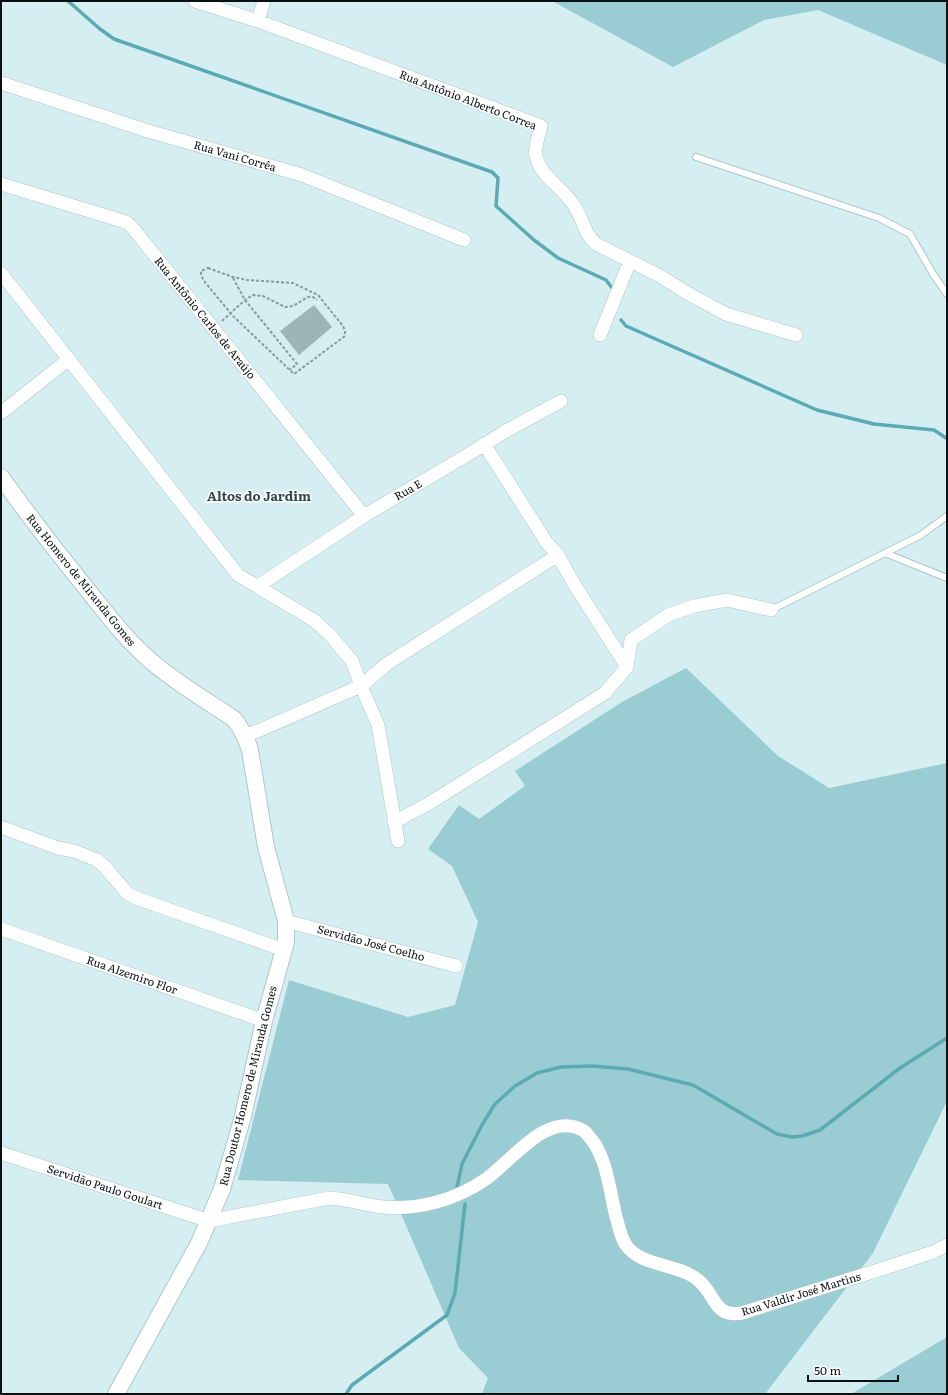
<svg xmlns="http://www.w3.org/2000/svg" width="948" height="1395" font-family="Literata,serif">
<rect width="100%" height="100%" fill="#d5eef1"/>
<!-- green -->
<path fill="#9accd3" d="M 552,1 L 947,1 L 947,65 L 818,10 L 764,20 L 673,67 Z
M 686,668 L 778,756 L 829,788 L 947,763 L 947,1101 L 873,1253 L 765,1394 L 482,1394 L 488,1378 L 459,1348 L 388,1184 L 238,1180 L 289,980 L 408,1017 L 455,1005 L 478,922 L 452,866 L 428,849 L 459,805 L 479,819 L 525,786 L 515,771 L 622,702 Z
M 947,1337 L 947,1394 L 851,1394 Z"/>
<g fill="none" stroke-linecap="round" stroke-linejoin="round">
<!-- stream -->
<path stroke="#5baab4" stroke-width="3.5" d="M 68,1 L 100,29 L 114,39 L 492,172 L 498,178 L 496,206 L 534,240 L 558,258 L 606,280 L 612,288
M 621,320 L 626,326 L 817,410 L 874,424 L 934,430 L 946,438
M 457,1187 L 462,1164 L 482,1125 L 495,1104 L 515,1086 L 537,1073 L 561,1067 L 592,1066 L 628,1069 L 693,1085 L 777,1134 L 792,1137 L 802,1136 L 820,1130 L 900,1068 L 947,1038
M 346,1394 L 352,1385 L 447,1315 L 455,1293 L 465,1204"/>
</g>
<!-- building -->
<path fill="#9db5b9" d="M 314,305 L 332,327 L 299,355 L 280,331 Z"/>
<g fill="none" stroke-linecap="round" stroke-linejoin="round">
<defs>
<path id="service" d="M 696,157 L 879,218 L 910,234 L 933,274 L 947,294
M 885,553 L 947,578
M 771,610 L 921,535 L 947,516"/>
<path id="minor" d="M 195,1 L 258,21 L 541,126 C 539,135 534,147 536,156 C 541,178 565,189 575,207 C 584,221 583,232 596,244 L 660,276 L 687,293 L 726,314 L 796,335
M 258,21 L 264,1
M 1,83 L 148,131 L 302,175 L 464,240
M 1,184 L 126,222 L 132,227 L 364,516
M 1,273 L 238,575 L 315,621 L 331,636 L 352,661 L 361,686 L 378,725 L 398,841
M 600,335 L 630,261
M 1,413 L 69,359
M 484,444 L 547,543 L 558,555 L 574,584 L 627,667
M 258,586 L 364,516 L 469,454 L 506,431 L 561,401
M 246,736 L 361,686 L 388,663 L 558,555
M 394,822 L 428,804 L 605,693 L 627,667 L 631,640 L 668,615 L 694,606 L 727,600 L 771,610
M 1,827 L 58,848 L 74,851 L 97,860 L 105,867 L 127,893 L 136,898 L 284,950
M 286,921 L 456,966
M 1,929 L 264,1021
M 1,1153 L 209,1221 L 329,1198 C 348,1199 365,1205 383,1207 C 419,1210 456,1200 486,1179 C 512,1161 548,1109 584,1131 C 587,1133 589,1137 592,1140 C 607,1160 610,1192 616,1217 C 619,1226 620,1236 626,1245 C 641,1267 678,1263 698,1280 C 716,1294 713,1318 742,1313 L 888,1267 L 933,1252 L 947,1245"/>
<path id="tertiary" d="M 1,477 C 28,515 57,552 86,588 C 107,614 126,640 151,661 C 176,683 206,700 234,719 C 242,729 246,738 250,750 L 266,847 L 286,921 L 286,942 L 264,1021 L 243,1116 L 222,1189 L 199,1243 L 116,1394"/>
</defs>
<!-- service casing -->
<use href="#service" stroke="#adc6c9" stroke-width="8"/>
<!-- minor casing -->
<use href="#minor" stroke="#adc6c9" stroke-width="14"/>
<!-- tertiary casing -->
<use href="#tertiary" stroke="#adc6c9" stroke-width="18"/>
<!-- path -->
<path stroke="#889a9d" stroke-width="2" stroke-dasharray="3 2" stroke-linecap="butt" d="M 208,268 L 233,277 L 247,280 L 293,283 L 318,295 L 343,326 L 345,331 L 345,336 L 294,374 L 233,316 L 204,281 L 201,275 L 201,271 Z
M 233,278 L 245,300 L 297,364 L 290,370
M 222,321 L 245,300 L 253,295 L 263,296 L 285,307 L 293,306 L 308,297 L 313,297 L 317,300"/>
<!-- service -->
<use href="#service" stroke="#fff" stroke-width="6"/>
<!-- minor -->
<use href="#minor" stroke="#fff" stroke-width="13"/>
<!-- tertiary -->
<use href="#tertiary" stroke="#fff" stroke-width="16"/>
</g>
<g text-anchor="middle" stroke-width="3" stroke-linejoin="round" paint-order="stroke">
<!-- street labels -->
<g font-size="11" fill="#081011" stroke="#fff">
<text transform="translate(468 100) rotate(21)" y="4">Rua Antônio Alberto Correa</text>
<text transform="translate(235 156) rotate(16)" y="4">Rua Vani Corrêa</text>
<text transform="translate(205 318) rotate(51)" y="4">Rua Antônio Carlos de Araújo</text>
<text transform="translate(408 490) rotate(-30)" y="4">Rua E</text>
<text transform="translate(81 580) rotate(51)" y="4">Rua Homero de Miranda Gomes</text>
<text transform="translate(371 943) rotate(15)" y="4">Servidão José Coelho</text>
<text transform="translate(132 975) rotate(19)" y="4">Rua Alzemiro Flor</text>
<text transform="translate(248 1086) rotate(-76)" y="4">Rua Doutor Homero de Miranda Gomes</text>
<text transform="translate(105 1187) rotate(18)" y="4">Servidão Paulo Goulart</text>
<text transform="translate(801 1294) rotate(-17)" y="4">Rua Valdir José Martins</text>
</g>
<!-- quarter labels -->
<g font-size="13" font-weight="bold" fill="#32474a" stroke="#fff">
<text x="259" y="501">Altos do Jardim</text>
</g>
</g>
<!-- border -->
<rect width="948" height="1395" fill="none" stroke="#081011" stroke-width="4"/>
<!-- scale -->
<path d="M808 1375v6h90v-6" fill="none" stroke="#081011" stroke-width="2"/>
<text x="814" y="1375" font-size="12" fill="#081011" stroke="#ffffff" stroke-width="3" paint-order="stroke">50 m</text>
</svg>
